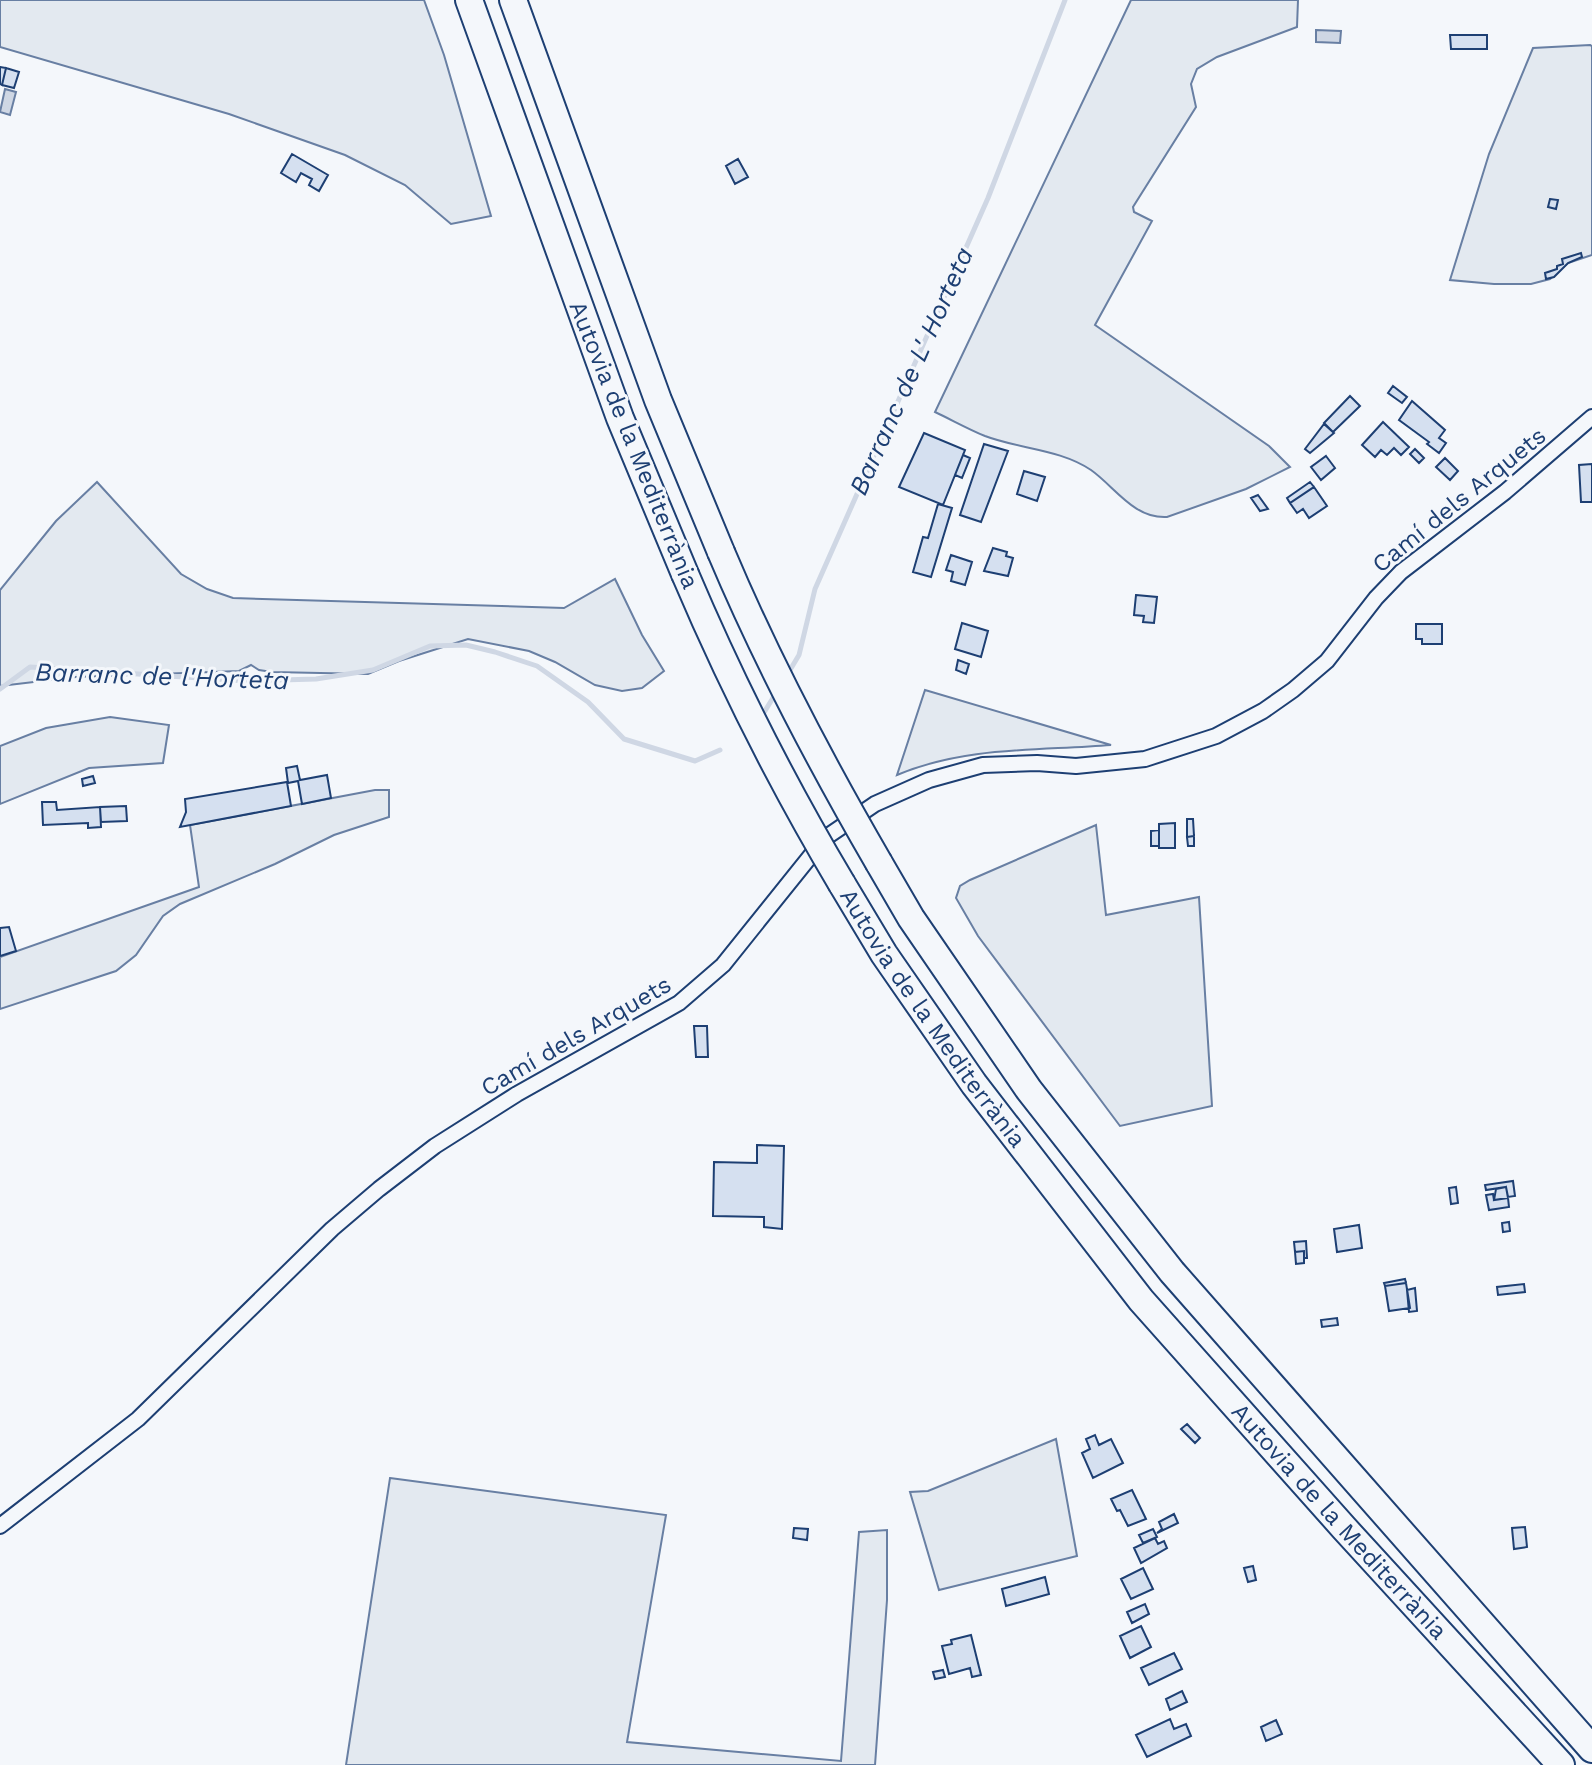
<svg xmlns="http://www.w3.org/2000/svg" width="1592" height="1765" font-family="'Work Sans',sans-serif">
<rect width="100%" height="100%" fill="#f4f7fb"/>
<!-- green -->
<path fill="#e3e9f0" stroke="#687fa3" stroke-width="2" d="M 0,0 L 424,0 L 444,55 L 491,216 L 451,224 L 405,185 L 345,155 L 229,114 L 0,47 Z
M 1131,0 L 1298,0 L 1297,27 L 1217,57 L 1197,69 L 1191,84 L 1196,107 L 1133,207 L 1134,212 L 1152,221 L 1095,325 L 1269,446 L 1290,467 L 1246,489 L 1167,517 C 1134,519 1115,487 1091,470 C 1060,449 1019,449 985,436 C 968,429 952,420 935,412 Z
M 1590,45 L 1592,46 L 1592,255 L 1568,263 L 1550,279 L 1531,284 L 1494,284 L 1450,280 L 1489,154 L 1533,48 Z
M 97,482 L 181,574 L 207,589 L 233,598 L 564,608 L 615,579 L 642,635 L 664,671 L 642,688 L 622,691 L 595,685 L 555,662 L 529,651 L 468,639 L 399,661 L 368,674 L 272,672 L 259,670 L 251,665 L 239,671 L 76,677 L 0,686 L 0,590 L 56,521 Z
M 925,690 L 1111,745 C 1038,751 966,746 897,775 Z
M 110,717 L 169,725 L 163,763 L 89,768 L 0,804 L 0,746 L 46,728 Z
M 375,790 L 389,790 L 389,817 L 334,835 L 275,864 L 180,904 L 163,916 L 136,955 L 116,971 L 0,1009 L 0,957 L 199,887 L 190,825 Z
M 1096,825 L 1106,915 L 1199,897 L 1212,1106 L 1120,1126 L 978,936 L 956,898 L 960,886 L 970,880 Z
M 1056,1439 L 1077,1556 L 939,1590 L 910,1492 L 928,1491 Z
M 390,1478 L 666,1515 L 627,1742 L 841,1761 L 859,1532 L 887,1530 L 887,1600 L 875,1765 L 346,1765 Z"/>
<!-- water -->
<path fill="#cfd7e4" stroke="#687fa3" stroke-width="2" d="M 1316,30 L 1341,31 L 1340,43 L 1316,42 Z
M 5,89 L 16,92 L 10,115 L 0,112 Z"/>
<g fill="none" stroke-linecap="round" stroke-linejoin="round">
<!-- stream -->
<path stroke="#cfd7e4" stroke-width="5" d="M 787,675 L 799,655 L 815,589 L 988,198 L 1065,0
M 0,689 L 30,667 L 246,681 L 316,679 L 373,670 L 430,646 L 466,645 L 495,652 L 537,666 L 588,702 L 624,739 L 695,761 L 720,750
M 760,719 L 776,693"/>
</g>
<!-- building -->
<path fill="#d5e0f0" stroke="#1d3f73" stroke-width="2" d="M 1450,35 L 1487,35 L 1487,49 L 1451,49 Z
M 0,67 L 6,68 L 2,85 L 0,84 Z
M 6,68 L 19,72 L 14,88 L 2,85 Z
M 292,154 L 328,175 L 319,191 L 309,185 L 312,179 L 301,173 L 296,182 L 281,173 Z
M 738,159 L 748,177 L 735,184 L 726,166 Z
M 1550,199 L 1558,200 L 1556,209 L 1548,207 Z
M 1581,253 L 1582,257 L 1568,263 L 1554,277 L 1546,279 L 1545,273 L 1557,269 L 1557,266 L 1563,264 L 1562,259 Z
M 1393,386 L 1407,397 L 1402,403 L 1388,393 Z
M 1350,396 L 1360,406 L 1333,432 L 1324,423 Z
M 1412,401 L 1445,430 L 1439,438 L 1446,443 L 1439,453 L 1427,444 L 1429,442 L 1399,420 Z
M 1383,422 L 1409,447 L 1401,455 L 1394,448 L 1387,455 L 1381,450 L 1375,457 L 1362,445 Z
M 1324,424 L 1334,433 L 1310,453 L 1305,449 Z
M 924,433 L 965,450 L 943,505 L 899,487 Z
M 984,444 L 1008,451 L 981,522 L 960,515 Z
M 1415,449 L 1424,458 L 1419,463 L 1410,454 Z
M 963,455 L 970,458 L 962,478 L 955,475 Z
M 1326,456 L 1335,468 L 1321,480 L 1311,467 Z
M 1445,458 L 1458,471 L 1450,480 L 1436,467 Z
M 1592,464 L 1592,502 L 1581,502 L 1579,465 Z
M 1024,471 L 1045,477 L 1037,501 L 1017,494 Z
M 1310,482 L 1314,487 L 1290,503 L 1287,498 Z
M 1314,487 L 1327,506 L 1309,518 L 1303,509 L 1297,513 L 1290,503 Z
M 1258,495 L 1268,509 L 1260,511 L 1251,498 Z
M 938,504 L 952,508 L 931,577 L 913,572 L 923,537 L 928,538 Z
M 993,548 L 1007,552 L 1006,556 L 1013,558 L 1008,576 L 984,571 Z
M 951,555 L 972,562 L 965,585 L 951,581 L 953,572 L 946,570 Z
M 1136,595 L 1157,597 L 1154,623 L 1143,622 L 1144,616 L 1134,615 Z
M 962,623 L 988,631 L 981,657 L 955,649 Z
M 1416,624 L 1442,624 L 1442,644 L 1422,644 L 1422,639 L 1416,639 Z
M 958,660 L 969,664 L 966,674 L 956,670 Z
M 297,766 L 300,780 L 327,775 L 331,798 L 302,804 L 298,781 L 288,783 L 286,768 Z
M 93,776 L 95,783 L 83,786 L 82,779 Z
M 287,782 L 291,806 L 180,827 L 186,812 L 185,799 Z
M 42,802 L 56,802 L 57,810 L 100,807 L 101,827 L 88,828 L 88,823 L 43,825 Z
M 126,806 L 127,821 L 101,822 L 100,807 Z
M 1187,819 L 1193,819 L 1194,836 L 1187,837 Z
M 1175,823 L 1175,848 L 1159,848 L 1159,824 Z
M 1159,830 L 1159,846 L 1151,846 L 1151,831 Z
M 1194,836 L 1194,846 L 1188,846 L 1187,837 Z
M 9,927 L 16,951 L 0,956 L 0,928 Z
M 694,1026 L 707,1026 L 708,1057 L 696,1057 Z
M 757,1145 L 784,1146 L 782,1229 L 764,1227 L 764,1217 L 713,1216 L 714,1162 L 757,1163 Z
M 1513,1181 L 1515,1196 L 1508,1197 L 1506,1187 L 1486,1190 L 1485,1185 Z
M 1456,1187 L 1458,1203 L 1451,1204 L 1449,1188 Z
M 1506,1187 L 1508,1198 L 1494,1200 L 1496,1189 Z
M 1493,1194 L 1494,1200 L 1508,1198 L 1509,1207 L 1489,1210 L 1486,1195 Z
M 1509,1222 L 1510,1231 L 1503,1232 L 1502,1223 Z
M 1359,1225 L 1362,1248 L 1337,1252 L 1334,1229 Z
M 1306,1241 L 1307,1258 L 1304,1258 L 1304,1251 L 1295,1252 L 1294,1242 Z
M 1304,1251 L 1304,1263 L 1296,1264 L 1295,1252 Z
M 1405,1279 L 1406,1283 L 1385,1286 L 1384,1283 Z
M 1406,1283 L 1410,1308 L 1389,1311 L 1385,1286 Z
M 1524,1284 L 1525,1292 L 1498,1295 L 1497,1287 Z
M 1415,1288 L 1417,1311 L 1409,1312 L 1407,1290 Z
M 1337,1318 L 1338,1325 L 1322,1327 L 1321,1320 Z
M 1187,1424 L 1200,1438 L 1195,1443 L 1181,1429 Z
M 1095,1435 L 1099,1445 L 1111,1439 L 1123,1463 L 1093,1478 L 1082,1453 L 1090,1449 L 1086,1439 Z
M 1132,1490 L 1146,1519 L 1128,1526 L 1120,1510 L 1117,1511 L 1111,1499 Z
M 1174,1514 L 1178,1523 L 1157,1533 L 1162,1529 L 1159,1522 Z
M 1525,1527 L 1527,1547 L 1514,1549 L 1512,1528 Z
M 794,1528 L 808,1529 L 807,1540 L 793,1538 Z
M 1153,1529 L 1157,1537 L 1143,1543 L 1139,1535 Z
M 1155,1538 L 1158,1544 L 1164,1541 L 1167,1548 L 1141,1563 L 1134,1548 Z
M 1253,1566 L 1256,1580 L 1248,1582 L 1244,1568 Z
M 1143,1568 L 1153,1589 L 1131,1599 L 1121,1579 Z
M 1045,1577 L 1049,1594 L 1006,1606 L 1002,1589 Z
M 1145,1604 L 1149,1614 L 1132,1623 L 1127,1612 Z
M 1141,1626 L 1151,1647 L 1130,1658 L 1120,1636 Z
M 971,1635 L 981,1675 L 972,1677 L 970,1668 L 949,1674 L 942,1646 L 952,1644 L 951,1640 Z
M 1174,1653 L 1182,1669 L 1149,1685 L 1141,1668 Z
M 943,1670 L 945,1677 L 935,1679 L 933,1672 Z
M 1182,1691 L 1187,1702 L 1170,1710 L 1166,1699 Z
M 1170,1719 L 1174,1729 L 1186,1724 L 1191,1736 L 1147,1757 L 1136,1735 Z
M 1276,1720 L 1282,1734 L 1266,1741 L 1261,1727 Z"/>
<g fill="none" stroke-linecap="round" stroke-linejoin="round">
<defs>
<path id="street" d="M 0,1526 L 138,1419 L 332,1229 L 379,1189 L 435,1146 L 517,1094 L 679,1003 L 723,965 L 825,838 L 875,804 L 929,780 L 983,765 L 1037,763 L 1076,766 L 1145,759 L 1216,736 L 1263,711 L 1293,690 L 1327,661 L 1376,598 L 1401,572 L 1505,492 L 1592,417"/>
<g id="highway">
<path d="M 469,0 L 620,418 L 685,574"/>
<path d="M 513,0 L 658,400 L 721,552"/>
<path d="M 879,863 L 911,918 L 1029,1090 L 1172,1272 L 1592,1749"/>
<path id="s1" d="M 842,884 L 884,954 L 974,1084 L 1141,1300 L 1344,1528 L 1561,1765"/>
</g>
</defs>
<!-- street casing -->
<use href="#street" stroke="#1d3f73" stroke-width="18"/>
<!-- highway casing -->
<use href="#highway" stroke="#1d3f73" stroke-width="30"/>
<!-- street -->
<use href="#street" stroke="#f4f7fb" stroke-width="14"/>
<!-- highway -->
<use href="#highway" stroke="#f4f7fb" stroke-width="26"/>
<defs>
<path id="highway-bridge" d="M 721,552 C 766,659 821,763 879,863
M 685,574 C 730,680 783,785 842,884"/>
</defs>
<!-- highway-bridge casing -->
<use href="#highway-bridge" stroke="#1d3f73" stroke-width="30" stroke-linecap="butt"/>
<!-- highway-bridge -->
<use href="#highway-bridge" stroke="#f4f7fb" stroke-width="26"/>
</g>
<g text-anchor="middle" stroke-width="6" stroke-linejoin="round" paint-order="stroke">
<!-- street labels -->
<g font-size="24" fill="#1d3f73" stroke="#f4f7fb">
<text transform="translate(634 445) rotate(68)" y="8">Autovia de la Mediterrània</text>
<text transform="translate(1459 500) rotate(-39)" y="8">Camí dels Arquets</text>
<text dy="8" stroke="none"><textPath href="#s1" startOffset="162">Autovia de la Mediterrània</textPath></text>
<text transform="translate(576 1036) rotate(-30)" y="8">Camí dels Arquets</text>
<text dy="8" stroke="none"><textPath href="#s1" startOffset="810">Autovia de la Mediterrània</textPath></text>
</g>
<!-- water labels -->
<g font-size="26" font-style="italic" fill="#1d3f73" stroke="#f4f7fb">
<text transform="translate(911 371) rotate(-66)" y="9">Barranc de L' Horteta</text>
<text transform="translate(162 676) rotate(2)" y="9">Barranc de l'Horteta</text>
</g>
</g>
</svg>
